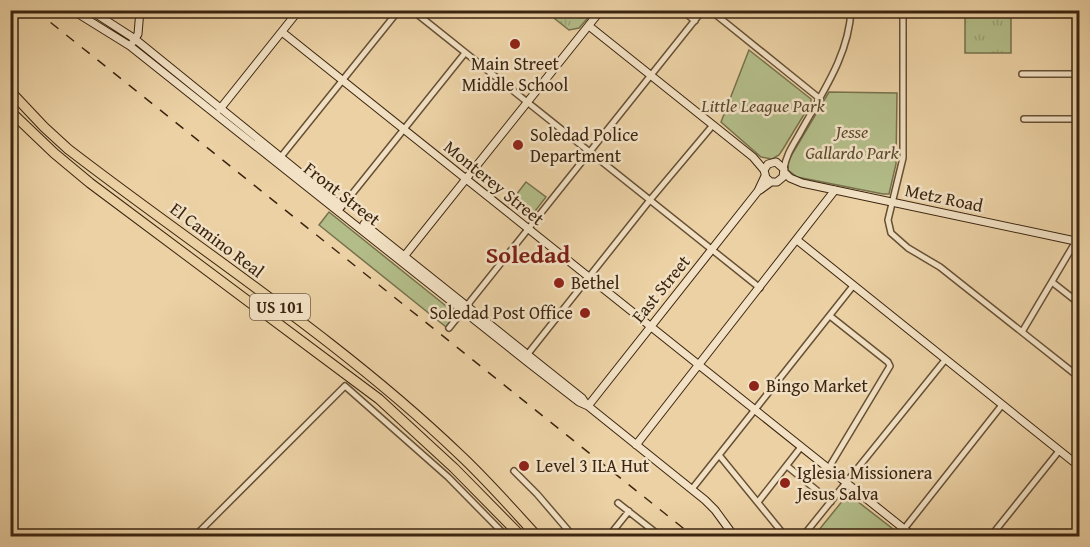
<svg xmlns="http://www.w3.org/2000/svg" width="1090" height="547" font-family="'Gentium Book Plus',serif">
<defs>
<pattern id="grass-tufts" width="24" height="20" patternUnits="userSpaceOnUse" patternTransform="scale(1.5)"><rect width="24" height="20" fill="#b3bd89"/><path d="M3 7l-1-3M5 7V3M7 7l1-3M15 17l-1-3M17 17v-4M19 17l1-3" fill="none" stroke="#9ba275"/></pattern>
</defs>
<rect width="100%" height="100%" fill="#ebd1a4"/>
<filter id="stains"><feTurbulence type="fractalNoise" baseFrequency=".00333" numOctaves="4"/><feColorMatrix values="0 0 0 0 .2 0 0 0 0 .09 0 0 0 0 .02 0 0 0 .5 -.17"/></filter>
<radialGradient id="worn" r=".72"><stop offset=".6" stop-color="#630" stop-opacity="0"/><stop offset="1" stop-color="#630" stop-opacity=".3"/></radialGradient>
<!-- grass -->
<path fill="url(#grass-tufts)" stroke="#77714c" stroke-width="1.5" d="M 545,11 L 594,11 L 579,28 L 569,30 Z
M 965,11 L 1011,11 L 1011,53 L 965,53 Z"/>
<!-- park -->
<path fill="#b3bd89" stroke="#77714c" stroke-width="1.5" d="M 749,50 L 811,99 L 811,103 L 783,149 L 779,155 L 772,159 L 761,157 L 721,122 Z
M 829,92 L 897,93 L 896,164 L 889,194 L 883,194 L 797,177 L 788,170 L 788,162 L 791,156 Z
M 526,182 L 546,197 L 529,219 L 509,204 Z
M 329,212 L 456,314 L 446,327 L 319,225 Z
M 848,494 L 902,536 L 814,536 Z"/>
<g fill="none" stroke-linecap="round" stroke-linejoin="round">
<defs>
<path id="street" d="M 412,10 L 760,288
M 682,10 L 695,21
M 710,10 L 819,98
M 903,10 L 903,158 L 888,220 L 891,233 L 908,248 L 940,267 L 1080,378
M 1022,74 L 1080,74
M 1024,119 L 1080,119
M 280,158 L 399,10
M 784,169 C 786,154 794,144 801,131 C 822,93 849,55 851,10
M 340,209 L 465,53
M 1052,282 L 1080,304
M 449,328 L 703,10
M 1022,332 L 1076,241
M 527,355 L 650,200 L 713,125
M 719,455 L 785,536
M 787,466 L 831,502
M 828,469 L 890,366 L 888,362 L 830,316
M 514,471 L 537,494 L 573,536
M 692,489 L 853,286
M 758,502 L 801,447
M 618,503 L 660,536
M 904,529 L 1002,405
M 195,536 L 345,386 L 448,477 L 506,536
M 609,536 L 629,511
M 803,536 L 945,360
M 991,536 L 1059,451"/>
<path id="secondary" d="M 72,10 L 130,46 L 530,364 L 579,402 L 588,406 L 705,500 L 715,510 L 734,536
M 90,10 L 135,39 L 341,206
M 589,26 L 753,157 L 764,170
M 282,32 L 913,536
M 133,42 L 138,34 L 140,10
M 220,109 L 299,10
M 784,172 L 790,178 L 802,183 L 1080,242
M 760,190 L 771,182 L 777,182 L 783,177 L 784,169 L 776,162 L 768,164 L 764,170 L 766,178 L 771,182
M 364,224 L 582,398 L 586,404
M 797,240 L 1080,467
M 402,259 L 601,10
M 588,406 L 758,191 L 765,176
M 636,445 L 835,190"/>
<path id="highway" d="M 10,91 L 44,127 L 68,149 C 199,250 340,340 459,454 C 487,480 512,509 537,536
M 10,111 L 54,153 L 90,183 L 379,399 L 454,468 L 521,536"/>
</defs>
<!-- street casing -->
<use href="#street" stroke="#675035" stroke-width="8"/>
<!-- secondary casing -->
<use href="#secondary" stroke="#3b2510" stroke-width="9"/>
<!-- highway casing -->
<use href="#highway" stroke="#3b2510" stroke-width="11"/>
<!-- street -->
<use href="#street" stroke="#f2e1c4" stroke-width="5"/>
<!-- secondary -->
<use href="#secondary" stroke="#f2e1c4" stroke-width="7"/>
<!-- highway -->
<use href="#highway" stroke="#ebd1a4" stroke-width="9"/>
<!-- rail -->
<path stroke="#3b2510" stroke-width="1.5" stroke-dasharray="10 10" stroke-linecap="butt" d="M 35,10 L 693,536"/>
</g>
<!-- markers -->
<g fill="#8f2418" stroke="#f2e1c4" stroke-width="2">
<circle cx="515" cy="44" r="6"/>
<circle cx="518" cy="145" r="6"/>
<circle cx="559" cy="283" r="6"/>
<circle cx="585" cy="313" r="6"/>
<circle cx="754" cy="386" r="6"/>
<circle cx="524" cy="466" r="6"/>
<circle cx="785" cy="483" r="6"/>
</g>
<g text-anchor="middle" stroke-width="5" stroke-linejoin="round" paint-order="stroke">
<!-- shield labels -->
<rect fill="#f2e1c4" stroke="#725d46" stroke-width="1.5" x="250" y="294" width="60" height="26" rx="4.5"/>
<g font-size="16" font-weight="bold" fill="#3b2510">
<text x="280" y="313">US 101</text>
</g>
<!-- poi labels -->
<g font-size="18" fill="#3b2510" stroke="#f2e1c4" text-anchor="start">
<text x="515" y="70" text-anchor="middle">Main Street<tspan x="515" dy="21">Middle School</tspan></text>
<text x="530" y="141">Soledad Police<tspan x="530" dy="21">Department</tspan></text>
<text x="571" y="289">Bethel</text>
<text x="573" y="319" text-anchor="end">Soledad Post Office</text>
<text x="766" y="392">Bingo Market</text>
<text x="536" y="472">Level 3 ILA Hut</text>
<text x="797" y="479">Iglesia Missionera<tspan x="797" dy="21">Jesus Salva</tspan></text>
</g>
<!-- park labels -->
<g font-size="18" font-style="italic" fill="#594b2e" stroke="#f2e1c4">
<text x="763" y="112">Little League Park</text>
<text x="852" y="138">Jesse<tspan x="852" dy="21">Gallardo Park</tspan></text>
</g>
<!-- street labels -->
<g font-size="18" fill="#3b2510" stroke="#f2e1c4">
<text transform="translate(494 183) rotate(39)" y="6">Monterey Street</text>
<text transform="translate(342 194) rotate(38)" y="6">Front Street</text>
<text transform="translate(944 198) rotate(12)" y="6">Metz Road</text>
<text transform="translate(217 240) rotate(37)" y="6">El Camino Real</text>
<text transform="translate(661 289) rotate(-51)" y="6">East Street</text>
</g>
<!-- district labels -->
<g font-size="24" font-weight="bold" fill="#7a1f14" stroke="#f2e1c4">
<text x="528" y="263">Soledad</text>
</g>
</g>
<!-- margin -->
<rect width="1090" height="547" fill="none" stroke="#ebd1a4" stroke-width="36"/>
<rect x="12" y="12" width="1066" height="523" fill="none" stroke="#3b2510" stroke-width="3"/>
<rect x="18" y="18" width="1054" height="511" fill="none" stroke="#3b2510" stroke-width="1.5"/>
<rect width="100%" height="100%" filter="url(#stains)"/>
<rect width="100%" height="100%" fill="url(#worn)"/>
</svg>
